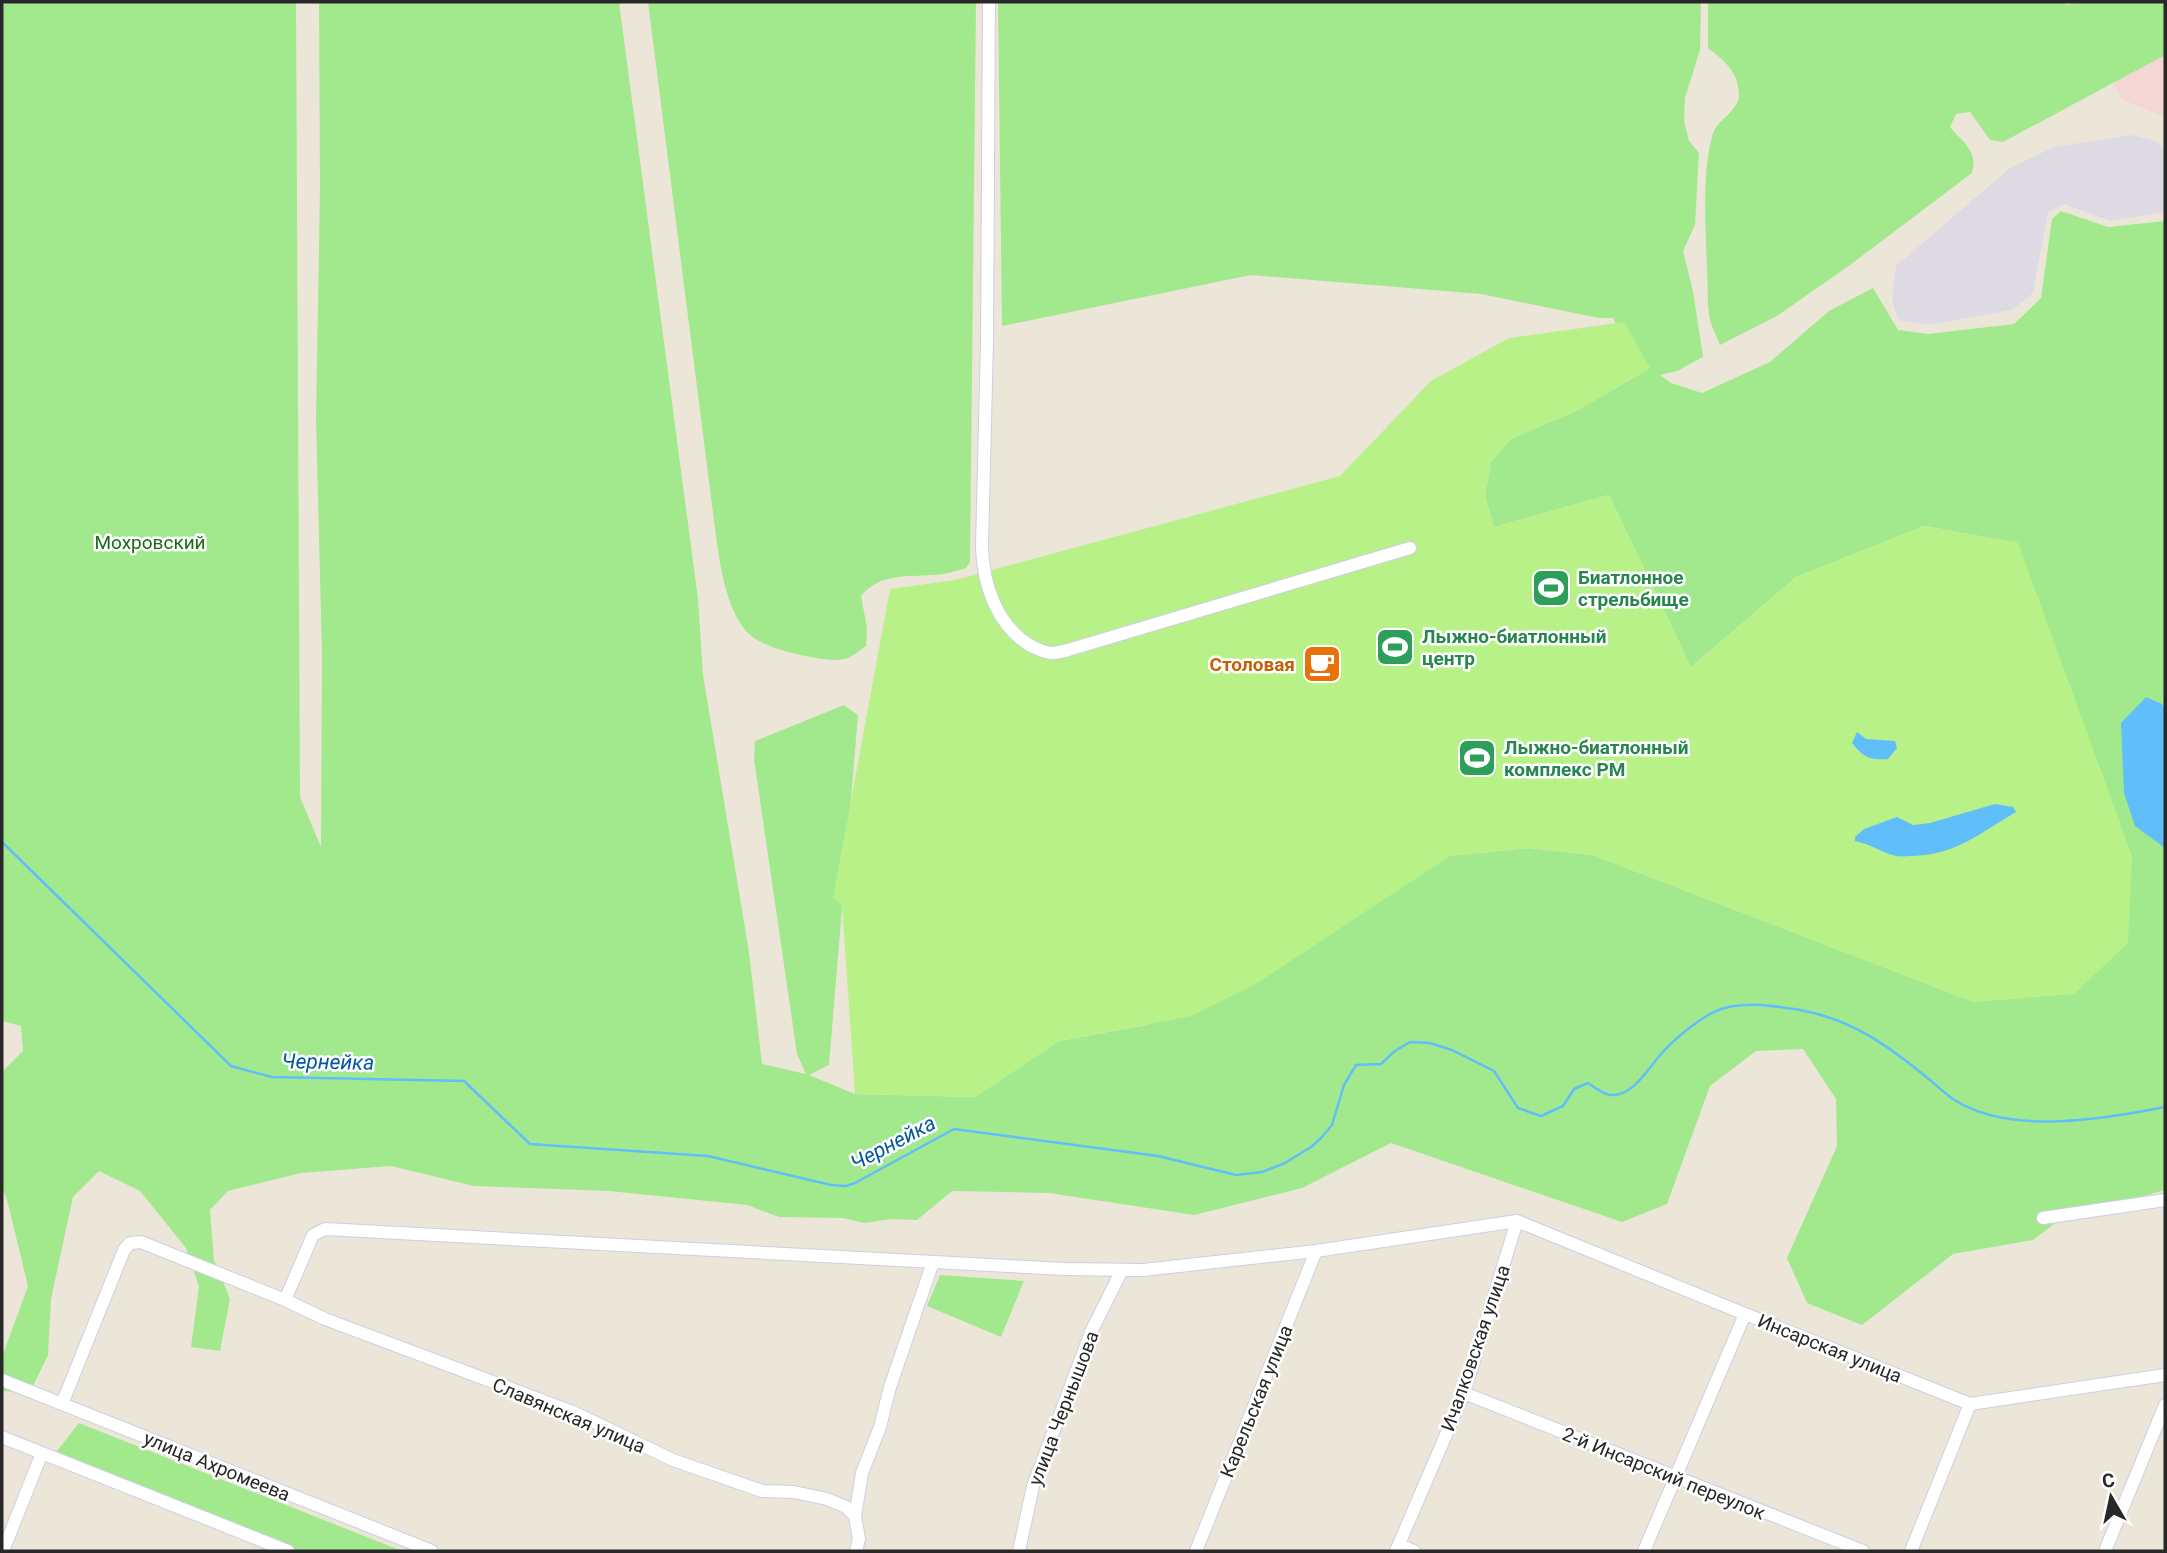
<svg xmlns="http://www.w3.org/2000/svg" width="2167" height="1553" font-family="Roboto,sans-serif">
<rect width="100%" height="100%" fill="#ece6d8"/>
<!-- industrial -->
<path fill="#dedae4" d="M 2131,135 L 2156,141 L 2165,150 L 2165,212 L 2110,221 L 2064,204 L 2048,212 L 2033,293 L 2012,310 L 1928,325 L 1898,320 L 1892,300 L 1896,266 L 2010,168 L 2054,147 Z"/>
<!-- medical -->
<path fill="#f4d6d4" d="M 2064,2 L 2165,2 L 2165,117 L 2123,100 Z"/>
<!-- green -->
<path fill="#a2e98e" d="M 2,2 L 296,2 L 300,797 L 321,847 L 322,654 L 316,419 L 320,189 L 319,2 L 619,2 L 698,599 L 703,675 L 749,952 L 762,1064 L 806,1074 L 797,1054 L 754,759 L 755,741 L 844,705 L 858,715 L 829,1065 L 809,1075 L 855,1094 L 975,1097 L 1059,1041 L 1146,1025 L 1449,856 L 1528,848 L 1593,855 L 1974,1002 L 2018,543 L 1924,526 L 1796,577 L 1691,667 L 1609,495 L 1494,527 L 1485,496 L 1491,462 L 1511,439 L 1578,410 L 1640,374 L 1613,318 L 1599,318 L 1481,294 L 1251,275 L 1002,326 L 998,2 L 1701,2 L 1700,50 L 1685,98 L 1684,121 L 1689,141 L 1699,153 L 1695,225 L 1683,251 L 1693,291 L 1703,357 L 1677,371 L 1660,375 L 1671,383 L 1702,393 L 1770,362 L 1829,311 L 1873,288 L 1898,330 L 1928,334 L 2014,324 L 2041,298 L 2052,219 L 2061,211 L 2108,227 L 2165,221 L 2165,1190 L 2058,1221 L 2033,1240 L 1953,1254 L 1862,1325 L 1807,1303 L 1787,1258 L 1837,1146 L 1836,1099 L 1803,1049 L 1756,1051 L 1710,1086 L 1667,1204 L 1622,1222 L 1391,1143 L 1302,1188 L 1194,1215 L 1049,1193 L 952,1191 L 917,1220 L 892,1219 L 864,1223 L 843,1218 L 779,1217 L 747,1205 L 609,1191 L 474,1186 L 391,1166 L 301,1173 L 228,1191 L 210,1210 L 214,1260 L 230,1299 L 220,1351 L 191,1347 L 199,1286 L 186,1248 L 140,1191 L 99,1171 L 73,1197 L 51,1299 L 48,1355 L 30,1392 L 2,1391 L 2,1357 L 28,1286 L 7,1200 L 2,1188 L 2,1072 L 23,1051 L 21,1026 L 2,1021 Z
M 648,2 L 976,2 L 970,562 L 966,568 C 956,571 944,575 933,575 C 906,577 880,573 861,596 L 867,628 L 866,646 C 860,650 854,655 848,658 C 834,663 813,657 800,655 C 784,651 768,647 754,638 C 723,616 718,548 713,513 Z
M 1708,2 L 2063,2 L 2067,5 L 2085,2 L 2165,2 L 2165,55 L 2003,142 L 1990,140 L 1970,112 L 1956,114 L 1950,127 C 1963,143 1978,150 1972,173 L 1850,265 L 1777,316 L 1720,345 C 1717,337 1712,328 1710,320 C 1707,305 1708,287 1707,272 C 1706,229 1701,174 1713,133 C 1718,119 1739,111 1739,94 C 1738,72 1725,61 1708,48 Z
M 940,1275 L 1024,1281 L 1001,1337 L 927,1306 Z
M 79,1423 L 402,1551 L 288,1551 L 53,1456 Z"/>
<!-- pitch -->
<path fill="#b9f189" d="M 1624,322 L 1650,368 L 1578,410 L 1511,439 L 1491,462 L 1485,496 L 1494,527 L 1609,495 L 1691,667 L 1796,577 L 1924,526 L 2018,543 L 2132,856 L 2128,943 L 2074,994 L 1974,1002 L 1593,855 L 1528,848 L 1450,856 L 1254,985 L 1191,1016 L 1059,1041 L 975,1097 L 855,1094 L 842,905 L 833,898 L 890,589 L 955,580 L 1340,476 L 1431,381 L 1509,338 Z"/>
<!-- water -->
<path fill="#60befa" d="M 2146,697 L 2162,704 L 2165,708 L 2165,848 L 2135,826 L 2124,793 L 2121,723 Z
M 1857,732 L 1866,739 L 1895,741 L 1897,748 L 1888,759 C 1869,760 1864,758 1852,743 Z
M 1995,804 L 2013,807 L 2016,812 C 1980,833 1956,855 1912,856 C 1907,856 1901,857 1896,856 C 1882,853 1871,844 1855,841 L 1855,837 L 1864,829 L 1897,817 L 1913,825 L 1930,823 Z"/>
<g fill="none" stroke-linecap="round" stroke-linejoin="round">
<!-- stream -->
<path stroke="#60befa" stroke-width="2.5" d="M 2,842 L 231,1066 L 272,1077 L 464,1081 L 530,1144 L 708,1156 L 831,1185 L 846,1186 L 855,1183 L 954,1129 L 1158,1156 L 1236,1175 L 1262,1172 L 1285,1163 L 1311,1147 L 1321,1138 L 1332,1125 L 1344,1085 L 1356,1065 L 1381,1064 L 1395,1051 L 1410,1042 L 1430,1043 L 1452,1050 L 1494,1071 L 1518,1108 L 1541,1116 L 1563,1106 L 1574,1089 L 1588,1083 C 1594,1087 1604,1095 1611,1095 C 1633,1097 1649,1067 1662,1053 C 1673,1040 1700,1018 1716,1011 C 1741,1000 1774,1006 1800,1010 C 1850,1019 1886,1044 1925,1076 C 1934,1083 1943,1092 1953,1099 C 2009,1136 2104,1119 2165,1107"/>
<defs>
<path id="minor" d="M 989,2 L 987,341 L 982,547 C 983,585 997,626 1031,646 C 1038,649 1044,653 1052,653 C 1057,653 1063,651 1068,650 L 1410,548
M 2043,1218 L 2165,1200
M 285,1300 L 325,1319 L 573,1412 L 673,1460 L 762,1491 L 794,1492 L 827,1499 L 846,1507 L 855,1516
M 2,1380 L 432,1551
M 1464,1393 L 1863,1551
M 62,1404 L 124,1250 L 130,1243 L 141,1242 L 285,1300 L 313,1235 L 325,1229 L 1064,1269 L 1143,1270 L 1316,1251 L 1517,1221 L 1745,1314
M 2,1437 L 288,1551
M 1399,1545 L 1414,1551
M 3,1551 L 42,1453
M 856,1551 L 859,1539 L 855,1516 L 862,1473 L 880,1427 L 890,1387 L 933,1262
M 1019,1551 L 1033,1486 L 1091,1332 L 1122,1270
M 1196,1551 L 1316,1251
M 1396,1551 L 1464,1393 L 1517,1221
M 1644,1551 L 1745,1314 L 1970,1404 L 2165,1375
M 1911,1551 L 1970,1404
M 2105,1551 L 2165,1405"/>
</defs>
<!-- minor casing -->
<use href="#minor" stroke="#cdcfe3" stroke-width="14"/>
<!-- minor -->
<use href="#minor" stroke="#fff" stroke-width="12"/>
</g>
<!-- icons -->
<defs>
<symbol id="stadium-square" viewBox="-11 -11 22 22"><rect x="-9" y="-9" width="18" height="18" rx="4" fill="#2e9e5b" stroke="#fff"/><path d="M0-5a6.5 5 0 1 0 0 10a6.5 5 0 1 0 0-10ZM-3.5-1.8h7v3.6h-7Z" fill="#fff"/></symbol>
<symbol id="cafe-square" viewBox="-11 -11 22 22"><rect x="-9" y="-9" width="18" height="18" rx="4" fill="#e8710a" stroke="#fff"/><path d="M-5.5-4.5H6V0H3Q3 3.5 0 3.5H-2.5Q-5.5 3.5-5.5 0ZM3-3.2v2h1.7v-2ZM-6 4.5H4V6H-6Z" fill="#fff"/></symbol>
</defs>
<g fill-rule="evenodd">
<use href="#stadium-square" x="1529" y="566" width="44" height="44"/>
<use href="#stadium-square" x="1373" y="625" width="44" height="44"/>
<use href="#cafe-square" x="1300" y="642" width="44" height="44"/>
<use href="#stadium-square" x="1455" y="736" width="44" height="44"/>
</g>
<g text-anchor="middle" stroke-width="5" stroke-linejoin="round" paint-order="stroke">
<!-- park labels -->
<g font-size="19" fill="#1a6b12" stroke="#fff">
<text x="150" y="549">Мохровский</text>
</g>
<!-- leisure labels -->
<g font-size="19" font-weight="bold" fill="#27864d" stroke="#fff" text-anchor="start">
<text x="1578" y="584">Биатлонное<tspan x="1578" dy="22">стрельбище</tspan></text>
<text x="1422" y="643">Лыжно-биатлонный<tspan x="1422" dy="22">центр</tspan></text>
<text x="1504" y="754">Лыжно-биатлонный<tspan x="1504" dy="22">комплекс РМ</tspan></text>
</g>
<!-- food labels -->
<g font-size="19" font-weight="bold" fill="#c56008" stroke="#fff" text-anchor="end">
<text x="1295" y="671">Столовая</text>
</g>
<!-- street labels -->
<g font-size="19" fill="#282828" stroke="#fff">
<text transform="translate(1475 1348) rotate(-71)" y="7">Ичалковская улица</text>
<text transform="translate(1830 1348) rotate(22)" y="7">Инсарская улица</text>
<text transform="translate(1256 1401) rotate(-68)" y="7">Карельская улица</text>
<text transform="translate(1063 1408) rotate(-69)" y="7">улица Чернышова</text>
<text transform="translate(569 1415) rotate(23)" y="7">Славянская улица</text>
<text transform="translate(217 1466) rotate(22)" y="7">улица Ахромеева</text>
<text transform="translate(1664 1473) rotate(22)" y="7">2-й Инсарский переулок</text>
</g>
<!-- water labels -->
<g font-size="21" font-style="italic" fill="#0158a3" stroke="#fff">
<text transform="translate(328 1062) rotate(1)" y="7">Чернейка</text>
<text transform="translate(893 1143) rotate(-28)" y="7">Чернейка</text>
</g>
</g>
<!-- border -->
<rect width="2167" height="1553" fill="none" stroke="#282828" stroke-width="7"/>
<!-- north arrow -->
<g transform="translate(2111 1497) rotate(351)" stroke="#ffffff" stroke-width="5" paint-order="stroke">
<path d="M0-5L12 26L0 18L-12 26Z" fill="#282828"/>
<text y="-10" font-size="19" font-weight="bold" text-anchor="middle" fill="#282828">С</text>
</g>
</svg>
